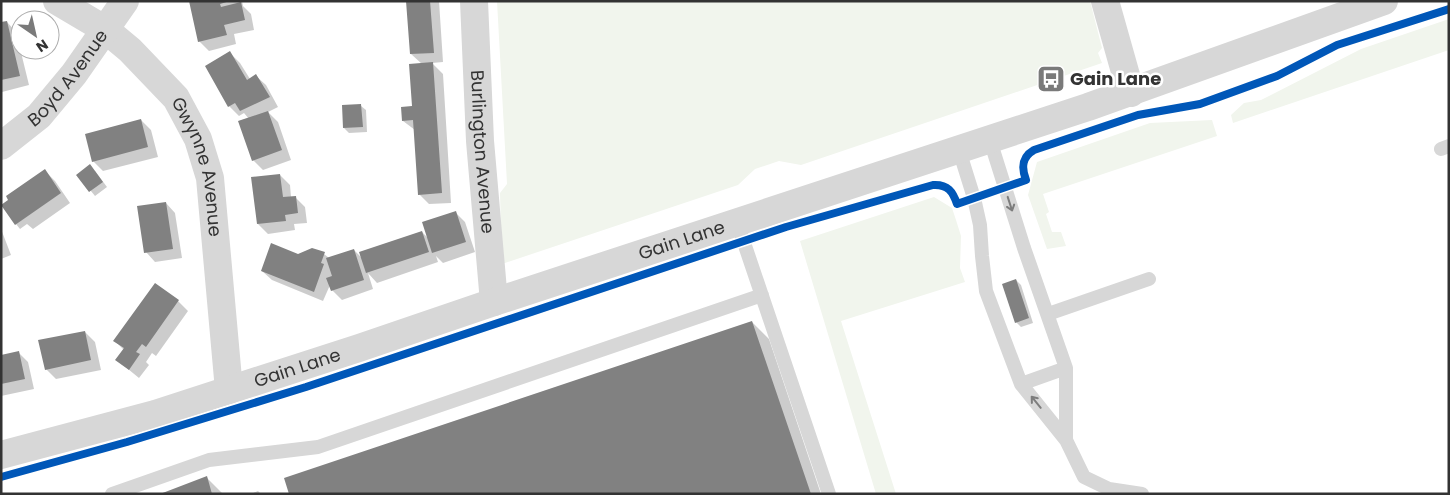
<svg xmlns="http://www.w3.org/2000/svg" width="1450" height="495" font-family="Poppins,sans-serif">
<rect width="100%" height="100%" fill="#fff"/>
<!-- green -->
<path fill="#f1f5ed" d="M 497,1 L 1090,1 L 1102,48 L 1098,53 L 1102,63 L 801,165 L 779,161 L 755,169 L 738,185 L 502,264 L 500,193 L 507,184 Z
M 1449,19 L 1449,50 L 1233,123 L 1231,115 L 1244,103 L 1261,100 L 1361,49 Z
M 1212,120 L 1217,136 L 1043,194 L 1049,212 L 1046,214 L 1052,232 L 1061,232 L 1066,246 L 1047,249 L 1028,195 L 1037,162 L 1150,123 Z
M 934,197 L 952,208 L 956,220 L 961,236 L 960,268 L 965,282 L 841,321 L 896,494 L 876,494 L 800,241 Z"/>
<!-- shadow -->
<path fill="#0003" d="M 190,1 L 242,1 L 243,6 L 251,14 L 254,30 L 234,34 L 236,44 L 209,51 L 199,41 Z
M 408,1 L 439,1 L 443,62 L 432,63 L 443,74 L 451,203 L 429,204 L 419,194 L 415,130 L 403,121 L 413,107 L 422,64 L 411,54 Z
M 7,22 L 16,32 L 29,85 L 2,92 L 1,23 Z
M 230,53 L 240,63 L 250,79 L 256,76 L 266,85 L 278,107 L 268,112 L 278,122 L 291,160 L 263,170 L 253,160 L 249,119 L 244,113 L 239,116 L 229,106 Z
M 361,106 L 366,110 L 367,132 L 349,133 L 344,128 Z
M 141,120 L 151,130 L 158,157 L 103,171 L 93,161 Z
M 45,171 L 55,181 L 70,203 L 33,229 L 27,224 L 20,229 L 16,224 Z
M 95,171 L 107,187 L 95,196 L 78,175 Z
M 280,175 L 290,185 L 291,197 L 295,197 L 305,207 L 307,223 L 294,224 L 295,230 L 268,234 L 258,224 Z
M 166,203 L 175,213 L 182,258 L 155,262 L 146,252 Z
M 455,212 L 465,222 L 475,252 L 443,263 L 436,256 L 438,262 L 377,283 L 368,273 L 373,289 L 342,300 L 332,290 L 330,285 L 323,301 L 272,280 L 262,271 L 298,255 L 324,254 L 329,258 L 354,250 L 363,259 L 422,232 L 429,239 Z
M 1,229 L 11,255 L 1,259 Z
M 1016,280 L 1021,285 L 1033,323 L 1021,327 L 1016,322 Z
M 155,285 L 178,301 L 188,311 L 156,356 L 152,353 L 146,362 L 149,365 L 139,378 L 117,360 L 124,350 L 115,341 Z
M 752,322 L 769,339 L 821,494 L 291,494 Z
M 85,332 L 95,342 L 101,370 L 56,379 L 46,369 Z
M 18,352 L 28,362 L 34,389 L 1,396 L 1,356 Z
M 207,478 L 223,494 L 163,494 Z
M 258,491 L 261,494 L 251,494 Z"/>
<!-- building -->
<path fill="#818181" d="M 189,1 L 230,1 L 220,4 L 221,7 L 241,2 L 245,20 L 224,25 L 227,35 L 198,42 Z
M 406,1 L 430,1 L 434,53 L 410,54 Z
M 7,21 L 20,76 L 1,80 L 1,22 Z
M 230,51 L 247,80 L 256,74 L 270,97 L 240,111 L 235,103 L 228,107 L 205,66 Z
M 433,62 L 442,193 L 418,195 L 413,120 L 402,121 L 401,107 L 412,106 L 409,64 Z
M 361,104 L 363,127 L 343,128 L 342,105 Z
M 268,111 L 282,150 L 252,161 L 238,121 Z
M 141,119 L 148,147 L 92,162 L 85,134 Z
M 90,164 L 103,182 L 89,192 L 76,175 Z
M 45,169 L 61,193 L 15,225 L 1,205 L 8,200 L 6,196 Z
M 280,174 L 283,197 L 296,196 L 298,213 L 285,215 L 286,221 L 257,224 L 251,177 Z
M 166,202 L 173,249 L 144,253 L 137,206 Z
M 456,211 L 466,242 L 432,253 L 422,222 Z
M 422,231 L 429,252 L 366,273 L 359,252 Z
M 271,243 L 298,254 L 312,248 L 325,252 L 321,263 L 324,264 L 314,292 L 261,271 Z
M 354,249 L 364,280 L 331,291 L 326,278 L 332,276 L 326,258 Z
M 1016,279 L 1029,318 L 1015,323 L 1002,284 Z
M 155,283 L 179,300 L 146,347 L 142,344 L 136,352 L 140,354 L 129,370 L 115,360 L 124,348 L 113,341 Z
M 752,321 L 811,494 L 289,494 L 284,478 Z
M 85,331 L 91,360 L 45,370 L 38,340 Z
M 19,351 L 25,379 L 1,384 L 1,355 Z
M 207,476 L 212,494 L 160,494 Z"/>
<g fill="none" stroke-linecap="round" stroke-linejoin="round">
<!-- service -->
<path stroke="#d7d7d7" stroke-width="14" d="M 990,140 L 1024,248 L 1066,368 L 1066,440
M 1441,149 L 1449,146
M 959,150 L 974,198 L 980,225 L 982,256 L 986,291 L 1021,384 L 1066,440 L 1084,477 L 1109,489 L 1142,494
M 737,222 L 829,494
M 1048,314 L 1149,279
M 1021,384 L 1066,368
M 112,494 L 209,460 L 318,447 L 762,295"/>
<!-- minor -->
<g stroke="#d7d7d7" stroke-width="28">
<path id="s1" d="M 57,1 L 106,30 L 130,50 L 176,98 L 198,139 L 210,178 L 229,390"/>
<path id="s2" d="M 474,1 L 480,141 L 494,302"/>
<path d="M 1105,1 L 1131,93"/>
<path id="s3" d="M 1,146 L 39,116 L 74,74 L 125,1"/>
</g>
<!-- tertiary -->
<path stroke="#d7d7d7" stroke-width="28" id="s4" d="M 1,455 L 155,414 L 359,348 L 494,302 L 1088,107 L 1384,1"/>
<defs>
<path id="cycleway" d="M 1,477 L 127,442 L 306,387 L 786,227 L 933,185 C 948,184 953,192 957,204 L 1026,180 C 1021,167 1022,157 1034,150 L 1138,115 L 1200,104 L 1277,76 L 1337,45 L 1449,9"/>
</defs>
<!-- cycleway casing -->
<use href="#cycleway" stroke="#fff" stroke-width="11"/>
<!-- cycleway -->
<use href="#cycleway" stroke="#0057b8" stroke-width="8"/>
</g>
<!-- one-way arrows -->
<defs><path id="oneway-shaft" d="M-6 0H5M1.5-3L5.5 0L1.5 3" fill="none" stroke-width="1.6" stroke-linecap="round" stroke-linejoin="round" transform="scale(1.25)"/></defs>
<g stroke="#7d7d7d">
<use href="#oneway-shaft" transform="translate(1010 204) rotate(72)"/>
<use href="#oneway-shaft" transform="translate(1036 402) rotate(-129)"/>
</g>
<!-- icons -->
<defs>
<symbol id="bus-square" viewBox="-11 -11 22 22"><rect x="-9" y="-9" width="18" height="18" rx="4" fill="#7a7a7a" stroke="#fff"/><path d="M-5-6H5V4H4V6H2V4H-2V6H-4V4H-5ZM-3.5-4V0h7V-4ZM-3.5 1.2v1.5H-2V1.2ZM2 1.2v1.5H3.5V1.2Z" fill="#fff"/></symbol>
</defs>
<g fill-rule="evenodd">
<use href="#bus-square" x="1035" y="63" width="32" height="32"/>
</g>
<g text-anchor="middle" stroke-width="5" stroke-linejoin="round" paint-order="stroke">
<!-- street labels -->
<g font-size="18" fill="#333" stroke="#fff">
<text dy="6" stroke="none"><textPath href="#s3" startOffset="96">Boyd Avenue</textPath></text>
<text dy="6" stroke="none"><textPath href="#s2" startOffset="151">Burlington Avenue</textPath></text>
<text dy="6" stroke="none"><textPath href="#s1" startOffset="228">Gwynne Avenue</textPath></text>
<text dy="6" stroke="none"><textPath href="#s4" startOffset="714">Gain Lane</textPath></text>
<text dy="6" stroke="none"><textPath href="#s4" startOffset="309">Gain Lane</textPath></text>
</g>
<!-- poi labels -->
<g font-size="18" font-weight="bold" fill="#333" stroke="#fff" text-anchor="start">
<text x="1070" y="85">Gain Lane</text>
</g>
</g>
<!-- border -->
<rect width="1450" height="495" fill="none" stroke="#333333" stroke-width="5"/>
<!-- north arrow -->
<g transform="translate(35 35) rotate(146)"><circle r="24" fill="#ffffff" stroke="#adadad"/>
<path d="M0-4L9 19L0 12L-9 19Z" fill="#7a7a7a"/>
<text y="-8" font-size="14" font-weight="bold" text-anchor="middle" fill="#333333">N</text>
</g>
</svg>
